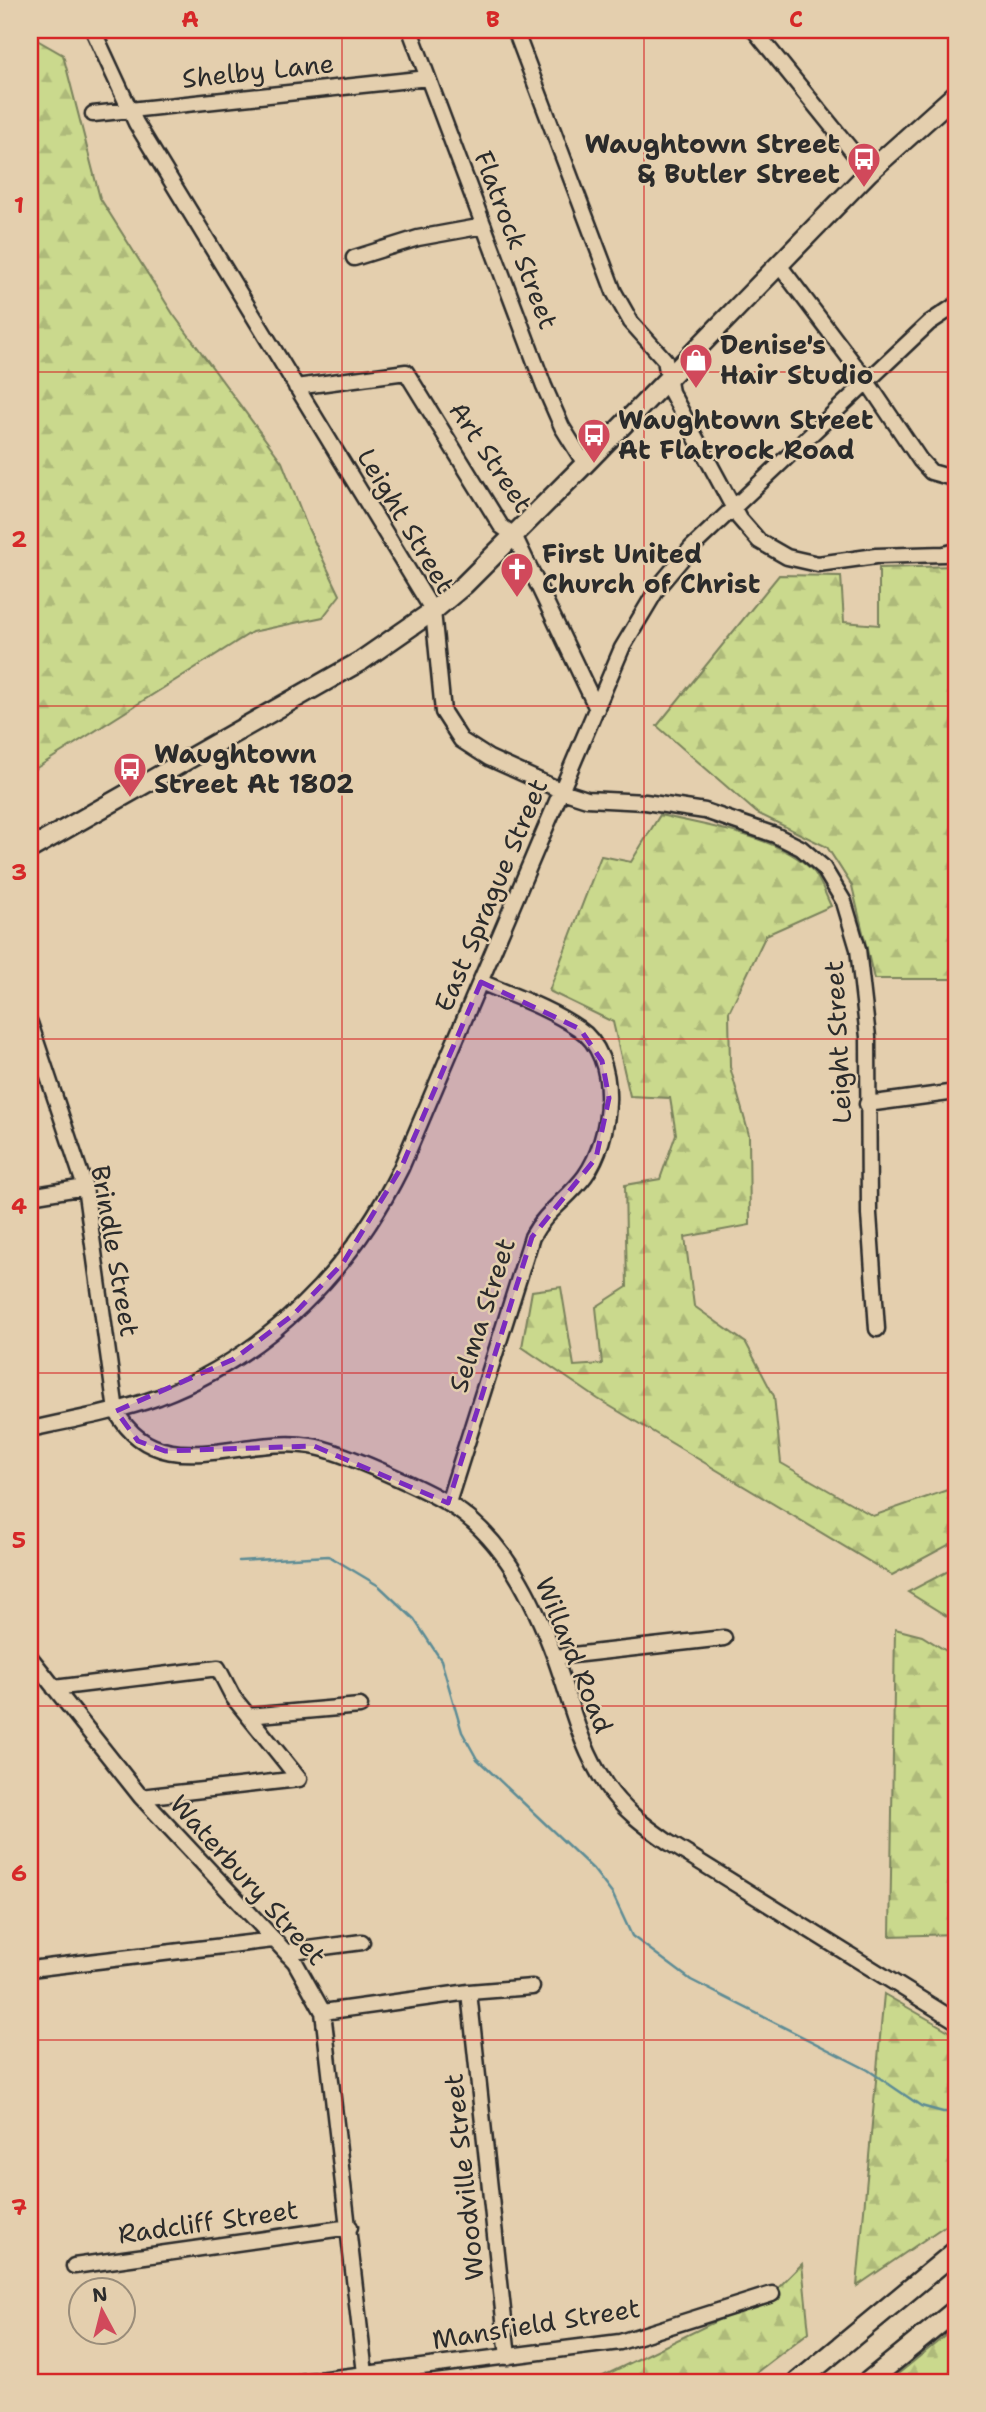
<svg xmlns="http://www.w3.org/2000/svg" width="986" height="2412" font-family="'Shantell Sans',sans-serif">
<defs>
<pattern id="forest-firs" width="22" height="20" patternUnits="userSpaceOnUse" patternTransform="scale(1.75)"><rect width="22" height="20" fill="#cad98d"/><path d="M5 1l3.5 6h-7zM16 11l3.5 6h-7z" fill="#aeba7a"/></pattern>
</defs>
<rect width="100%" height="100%" fill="#e4cfae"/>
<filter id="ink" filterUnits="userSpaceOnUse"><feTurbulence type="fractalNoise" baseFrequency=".0143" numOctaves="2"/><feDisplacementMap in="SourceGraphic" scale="14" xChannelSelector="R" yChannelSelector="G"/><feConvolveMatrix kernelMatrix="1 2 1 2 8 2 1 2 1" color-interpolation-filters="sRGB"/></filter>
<g filter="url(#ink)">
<!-- forest -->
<path fill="url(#forest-firs)" stroke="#7a825c" stroke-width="2" d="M 30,36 L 63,55 L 100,198 L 173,314 L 282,462 L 307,526 L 340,595 L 323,617 L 252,632 L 30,772 Z
M 956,566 L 956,979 L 874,979 L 852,886 L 827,847 L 757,813 L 657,726 L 779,575 L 841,576 L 844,622 L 879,625 L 879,568 Z
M 660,815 C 705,826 782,836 814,872 C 821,881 826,896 831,906 L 766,935 L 729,1012 L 730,1067 L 749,1135 L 750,1225 L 685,1237 L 694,1306 L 746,1343 L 774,1396 L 781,1463 L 873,1516 L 956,1487 L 956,1541 L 892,1575 L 598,1399 L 522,1347 L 532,1291 L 561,1287 L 574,1366 L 602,1364 L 596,1307 L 627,1287 L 625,1185 L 660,1179 L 676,1134 L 670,1098 L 630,1096 L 613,1022 L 549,991 L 601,856 L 631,862 Z
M 956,1567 L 956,1622 L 908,1592 Z
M 895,1629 L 922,1636 L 956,1657 L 956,1934 L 890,1936 Z
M 884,1994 L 956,2035 L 956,2218 L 857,2286 Z
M 802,2264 L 809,2332 L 744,2382 L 591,2382 L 772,2294 Z
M 956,2327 L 956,2377 L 950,2382 L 888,2382 Z"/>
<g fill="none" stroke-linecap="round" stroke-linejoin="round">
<!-- stream -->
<path stroke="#5d8c95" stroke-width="2.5" d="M 239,1561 L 329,1556 L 379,1586 L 414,1619 L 441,1660 L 462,1732 L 477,1759 L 593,1869 L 613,1895 L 632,1936 L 691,1980 L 868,2070 L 921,2106 L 943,2112 L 956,2112"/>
<defs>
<path id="minor" d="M 93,30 L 136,123 L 433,611 L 443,712 L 461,740 L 489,758 L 562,791 L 587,799 L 645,802 L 705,811 L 775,835 L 801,848 L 823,867 L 844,902 L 858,949 L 868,1037 L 869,1214 L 877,1329
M 410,30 L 544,386 L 562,427 L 585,464
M 515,30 L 614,292 L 631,322 L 665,360 L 671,392 L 739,518 L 759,541 L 787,557 L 818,564 L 876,556 L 944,554 L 956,551
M 754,30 L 869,172
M 93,114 L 428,78
M 354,258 L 418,238 L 484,226
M 779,265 L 866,380 L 920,460 L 931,472 L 956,479
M 296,387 L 406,372 L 501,526 L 514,535 L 597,709
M 30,1023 L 85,1187 L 116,1411 C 158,1488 243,1434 311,1446 C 339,1450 427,1490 452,1506 C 504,1539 534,1601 555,1658 C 571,1702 579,1745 606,1785 C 622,1809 645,1826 668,1842 L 956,2021
M 867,1104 L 956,1092
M 30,1196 L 85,1187
M 30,1429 C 73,1420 117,1412 159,1397 C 268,1355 350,1271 401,1168 L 622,648 L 659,586 L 691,548 L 929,323 L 956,305
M 448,1503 L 532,1237 C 545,1212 569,1198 585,1176 C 612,1139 622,1057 578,1028 C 549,1008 513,996 481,982
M 30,1657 L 141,1797 L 295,1962 L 323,2012 L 366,2382
M 555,1657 L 724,1638
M 54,1688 L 218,1668 L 233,1697 L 299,1779
M 248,1716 L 360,1706
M 141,1797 L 299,1779
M 288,1955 L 293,1951 L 362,1942
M 30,1969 L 273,1940
M 469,1992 L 508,2357
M 323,2012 L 469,1992 L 532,1987
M 74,2266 L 350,2227
M 302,2382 L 620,2342 L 772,2294"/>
<path id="major" d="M 30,849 L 361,661 L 433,611 L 464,585 L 585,464 L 869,172 L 956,94"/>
<path id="highway" d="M 798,2382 L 956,2251
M 868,2382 L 956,2310"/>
</defs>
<!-- minor casing -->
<use href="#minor" stroke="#2b2b2b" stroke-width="19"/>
<!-- major casing -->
<use href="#major" stroke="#2b2b2b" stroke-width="23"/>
<!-- highway casing -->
<use href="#highway" stroke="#2b2b2b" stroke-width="24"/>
<!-- minor -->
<use href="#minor" stroke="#e4cfae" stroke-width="14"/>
<!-- major -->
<use href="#major" stroke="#e4cfae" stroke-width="18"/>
<!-- highway -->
<use href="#highway" stroke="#e4cfae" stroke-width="19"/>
</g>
</g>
<!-- marked area -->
<path fill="#7b2cbf" fill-opacity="0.2" stroke="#7b2cbf" stroke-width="5" stroke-dasharray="14 9" stroke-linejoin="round" d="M 481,982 L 580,1029 L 602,1061 L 609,1098 L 596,1158 L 532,1237 L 448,1503 L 314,1446 L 165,1451 L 138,1441 L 116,1411 L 234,1359 L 293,1315 L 343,1263 L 401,1168 Z"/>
<!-- grid -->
<path fill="none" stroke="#d62828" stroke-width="2" stroke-opacity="0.55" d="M 342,30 L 342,2382M 644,30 L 644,2382M 30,372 L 956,372M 30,706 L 956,706M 30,1039 L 956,1039M 30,1373 L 956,1373M 30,1706 L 956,1706M 30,2040 L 956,2040"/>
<!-- icons -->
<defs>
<symbol id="bus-pin" viewBox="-11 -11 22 30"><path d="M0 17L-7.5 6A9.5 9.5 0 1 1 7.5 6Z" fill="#d1495b" stroke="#e4cfae"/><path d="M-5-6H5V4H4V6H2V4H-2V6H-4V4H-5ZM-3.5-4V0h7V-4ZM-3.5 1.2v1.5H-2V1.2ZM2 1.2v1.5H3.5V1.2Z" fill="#fff"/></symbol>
<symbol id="shop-pin" viewBox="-11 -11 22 30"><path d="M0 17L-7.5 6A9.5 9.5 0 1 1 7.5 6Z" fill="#d1495b" stroke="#e4cfae"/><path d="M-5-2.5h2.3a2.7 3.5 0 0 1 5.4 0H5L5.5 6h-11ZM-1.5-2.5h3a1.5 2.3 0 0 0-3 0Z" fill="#fff"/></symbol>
<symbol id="church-pin" viewBox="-11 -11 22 30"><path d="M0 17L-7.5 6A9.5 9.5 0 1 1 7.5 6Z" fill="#d1495b" stroke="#e4cfae"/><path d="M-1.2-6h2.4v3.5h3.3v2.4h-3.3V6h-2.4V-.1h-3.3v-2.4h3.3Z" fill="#fff"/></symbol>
</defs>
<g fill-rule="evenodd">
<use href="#bus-pin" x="845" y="140" width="38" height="52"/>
<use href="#shop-pin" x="677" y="341" width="38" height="52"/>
<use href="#bus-pin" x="575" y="416" width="38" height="52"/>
<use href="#church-pin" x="498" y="550" width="38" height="52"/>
<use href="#bus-pin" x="111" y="750" width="38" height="52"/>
</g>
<g text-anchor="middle" stroke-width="5" stroke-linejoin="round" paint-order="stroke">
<!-- street labels -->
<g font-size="26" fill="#2b2b2b" stroke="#e4cfae">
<text transform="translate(258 71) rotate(-6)" y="9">Shelby Lane</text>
<text transform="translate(516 240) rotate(69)" y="9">Flatrock Street</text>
<text transform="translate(491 457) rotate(56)" y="9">Art Street</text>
<text transform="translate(406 521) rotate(59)" y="9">Leight Street</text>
<text transform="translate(491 895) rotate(-67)" y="9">East Sprague Street</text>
<text transform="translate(838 1042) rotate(-93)" y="9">Leight Street</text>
<text transform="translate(115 1251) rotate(80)" y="9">Brindle Street</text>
<text transform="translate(482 1315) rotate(-72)" y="9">Selma Street</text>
<text transform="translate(574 1655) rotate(68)" y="9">Willard Road</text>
<text transform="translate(248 1880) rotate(48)" y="9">Waterbury Street</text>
<text transform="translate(464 2177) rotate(-96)" y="9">Woodville Street</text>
<text transform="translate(208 2222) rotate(-8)" y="9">Radcliff Street</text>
<text transform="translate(536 2324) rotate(-9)" y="9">Mansfield Street</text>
</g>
<!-- poi labels -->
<g font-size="26" font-weight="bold" fill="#2b2b2b" stroke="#e4cfae" text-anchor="start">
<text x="840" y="153" text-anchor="end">Waughtown Street<tspan x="840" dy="30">&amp; Butler Street</tspan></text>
<text x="720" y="354">Denise's<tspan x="720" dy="30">Hair Studio</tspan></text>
<text x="618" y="429">Waughtown Street<tspan x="618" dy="30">At Flatrock Road</tspan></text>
<text x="542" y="563">First United<tspan x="542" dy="30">Church of Christ</tspan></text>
<text x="154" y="763">Waughtown<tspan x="154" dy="30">Street At 1802</tspan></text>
</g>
</g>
<!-- margin -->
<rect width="986" height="2412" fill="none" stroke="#e4cfae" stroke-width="77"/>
<!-- north arrow -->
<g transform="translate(102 2311) rotate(353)"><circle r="33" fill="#e4cfae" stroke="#9a8d7a" stroke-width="2"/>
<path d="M0-5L12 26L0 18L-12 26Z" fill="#d1495b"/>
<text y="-10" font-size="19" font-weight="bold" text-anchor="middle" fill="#2b2b2b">N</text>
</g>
<rect x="38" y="38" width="910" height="2336" fill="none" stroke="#d62828" stroke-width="2.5"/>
<g font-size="23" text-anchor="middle" font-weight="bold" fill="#d62828">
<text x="190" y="27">A</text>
<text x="493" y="27">B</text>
<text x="796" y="27">C</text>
<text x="19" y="213">1</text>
<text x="19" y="547">2</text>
<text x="19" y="880">3</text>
<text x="19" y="1214">4</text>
<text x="19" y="1548">5</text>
<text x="19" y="1881">6</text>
<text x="19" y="2215">7</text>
</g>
</svg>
